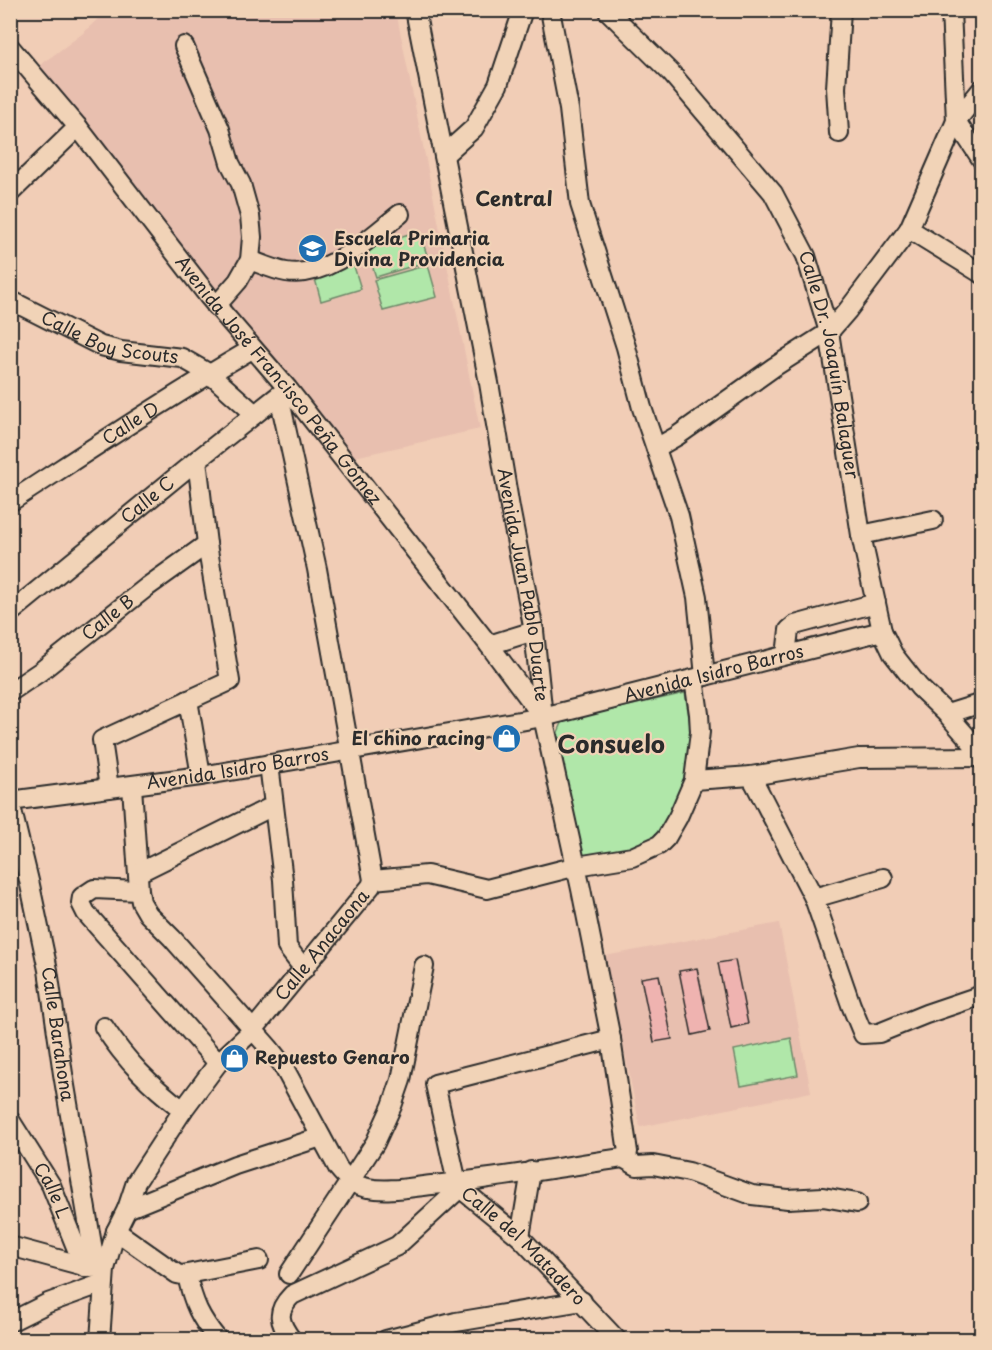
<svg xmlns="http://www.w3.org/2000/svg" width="992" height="1350" font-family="'Playpen Sans',sans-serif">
<rect width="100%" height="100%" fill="#f1cdb6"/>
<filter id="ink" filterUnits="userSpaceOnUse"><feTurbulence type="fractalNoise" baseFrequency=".0167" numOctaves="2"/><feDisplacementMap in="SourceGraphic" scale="12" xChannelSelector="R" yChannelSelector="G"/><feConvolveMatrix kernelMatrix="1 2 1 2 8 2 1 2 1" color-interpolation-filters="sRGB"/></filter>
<g filter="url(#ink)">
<!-- built -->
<path fill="#e8bfaf" d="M 106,11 L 396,11 L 480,429 L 350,458 L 35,69 L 82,34 Z
M 779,923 L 811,1092 L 640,1127 L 605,956 Z"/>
<!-- green -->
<path fill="#b0e7a9" stroke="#6e896a" stroke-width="1.5" d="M 419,231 L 429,261 L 376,277 L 366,247 Z
M 353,263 L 361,289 L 321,301 L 314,275 Z
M 428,265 L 437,297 L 383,311 L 374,280 Z
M 685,693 C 688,711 692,730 691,748 C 690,769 675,820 660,834 C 642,850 603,853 580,858 L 558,732 L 563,721 Z
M 791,1038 L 798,1075 L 741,1086 L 734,1050 Z"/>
<!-- building -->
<path fill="#efb3b0" stroke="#2b2b2b" stroke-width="1.5" d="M 735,960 L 748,1024 L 731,1028 L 718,963 Z
M 697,968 L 710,1031 L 692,1035 L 679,971 Z
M 659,975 L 672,1039 L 654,1042 L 641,978 Z"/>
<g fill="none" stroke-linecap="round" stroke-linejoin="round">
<defs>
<g id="minor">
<path id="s1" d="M 415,10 L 489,383 L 510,508 L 534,631 L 543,717 L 581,889 L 611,1039 L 628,1152 L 623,1158"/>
<path d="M 550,10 L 569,109 L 580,204 L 626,347 L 642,408 L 679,516 L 697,597 L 705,676"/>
<path id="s2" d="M 607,10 L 671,73 L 773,193 L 806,256 L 829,332 L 861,535 L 882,631 L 893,654 L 919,687 L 947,714 L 982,754"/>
<path d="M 951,10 L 956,121 L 982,160"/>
<path d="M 184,46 L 220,129 L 230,163 L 241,184 L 250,216 L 252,237 L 250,260 L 238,281 L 216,306"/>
<path id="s3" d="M 10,47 L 78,127 L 209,297 L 288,389 L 489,645 L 543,717"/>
<path d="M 839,133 L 836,88 L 841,10"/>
<path d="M 444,155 L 474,128 L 498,85 L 523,10"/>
<path d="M 10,193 L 78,127"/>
<path d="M 909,229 L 982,274"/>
<path d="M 250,260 C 261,264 274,270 286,272 C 329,279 369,238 400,214"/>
<path id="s4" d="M 10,300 L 101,346 L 121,351 L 182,358 L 210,374 L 255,414"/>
<path d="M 656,448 L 677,436 L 774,367 L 829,332 L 848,310 L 909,229 L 956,121 L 982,89"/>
<path id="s5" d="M 10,502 C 90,450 169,397 252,349"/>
<path d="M 861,535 L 933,520"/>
<path id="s6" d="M 10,613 L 197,460 L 287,389"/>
<path d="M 489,645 L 534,631"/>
<path d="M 786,655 L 789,630 L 795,625 L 876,603"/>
<path id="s7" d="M 10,692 L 41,671 L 147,587 L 207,544"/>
<path d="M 188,700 L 201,776"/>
<path d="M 947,714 L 982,703"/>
<path d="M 269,764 L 283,880 L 287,947 L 304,969"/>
<path d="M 751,776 L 814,898 L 851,1005 L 863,1034 L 879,1033 L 926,1014 L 982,995"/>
<path d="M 694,780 L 751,776 L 859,758 L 982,757"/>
<path d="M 132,786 L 139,891 L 141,902 L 148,914 L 172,938 L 270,1049 L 282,1064 L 338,1168 C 346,1178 354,1186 368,1188 C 388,1192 411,1187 432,1185 C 496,1179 559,1167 623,1158 L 637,1166 L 653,1165 L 689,1172 L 752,1195 L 788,1199 L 823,1197 L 857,1203"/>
<path d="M 109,788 L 102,740 L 230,681 L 207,544 L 197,460"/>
<path id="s8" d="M 10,801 L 201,776 L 543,717 L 882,631"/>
<path id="s9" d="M 10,802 L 30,885 L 48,970 L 63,1074 L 96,1268"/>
<path d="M 138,873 L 273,806"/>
<path d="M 373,880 L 427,875 L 487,889 L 577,866 L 632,857 L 659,845 L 666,838 L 678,817 L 694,780 L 700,732 L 699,714 L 694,679"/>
<path d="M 139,891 L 94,889 L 82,897 L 81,903 L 86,913 L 218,1063"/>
<path d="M 814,898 L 883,878"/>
<path d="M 104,1027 C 126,1061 150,1085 183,1110"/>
<path id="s10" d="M 10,1120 L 51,1185 L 84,1267"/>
<path id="s11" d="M 454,1183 L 520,1237 L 617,1340"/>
<path d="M 457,1183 L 435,1084 L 611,1039"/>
<path d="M 127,1209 L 235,1165 L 321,1137"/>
<path d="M 116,1231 L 177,1274 L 182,1275 L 259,1260"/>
<path d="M 520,1237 L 531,1171"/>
<path d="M 10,1246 L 91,1268"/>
<path d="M 289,1274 L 375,1143 L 392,1106 L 401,1080 L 424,966"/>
<path d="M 187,1275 C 193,1303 200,1318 218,1340"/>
<path d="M 10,1322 L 48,1303 L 103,1283"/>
<path id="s12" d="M 100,1340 L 105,1269 L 116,1231 L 127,1209 L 136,1182 L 183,1110 L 218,1063 L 254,1029 L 371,886 L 373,880 L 317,569 L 279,396"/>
<path d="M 292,1340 C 278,1322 276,1311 292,1295 L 397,1246 L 460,1188"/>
<path d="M 386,1340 L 456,1322 L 582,1301"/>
</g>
</defs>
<!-- minor casing -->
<use href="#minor" stroke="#2b2b2b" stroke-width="22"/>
<!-- minor -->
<use href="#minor" stroke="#f1d3b7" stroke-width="18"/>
</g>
</g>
<!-- icons -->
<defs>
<symbol id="school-disc" viewBox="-11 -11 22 22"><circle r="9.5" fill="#1f6fb2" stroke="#f1d3b7"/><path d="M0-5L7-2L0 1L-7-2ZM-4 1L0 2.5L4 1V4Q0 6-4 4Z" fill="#fff"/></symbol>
<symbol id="shop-disc" viewBox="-11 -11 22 22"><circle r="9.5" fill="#1f6fb2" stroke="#f1d3b7"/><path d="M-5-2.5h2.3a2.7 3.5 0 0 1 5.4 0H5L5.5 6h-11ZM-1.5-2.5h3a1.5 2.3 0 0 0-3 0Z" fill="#fff"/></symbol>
</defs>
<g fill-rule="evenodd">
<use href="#school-disc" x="296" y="232" width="33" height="33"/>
<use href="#shop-disc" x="490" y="722" width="33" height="33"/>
<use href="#shop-disc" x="218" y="1042" width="33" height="33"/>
</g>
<g text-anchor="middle" stroke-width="4.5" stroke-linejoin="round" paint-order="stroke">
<!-- poi labels -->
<g font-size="18" font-weight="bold" fill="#2b2b2b" stroke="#f1d3b7" text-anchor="start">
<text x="334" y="245">Escuela Primaria<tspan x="334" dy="21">Divina Providencia</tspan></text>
<text x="485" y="745" text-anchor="end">El chino racing</text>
<text x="255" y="1064">Repuesto Genaro</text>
</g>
<!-- street labels -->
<g font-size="18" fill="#2b2b2b" stroke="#f1d3b7">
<text dy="6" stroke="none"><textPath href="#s4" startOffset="108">Calle Boy Scouts</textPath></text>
<text dy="6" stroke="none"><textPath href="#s2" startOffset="430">Calle Dr. Joaquín Balaguer</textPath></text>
<text dy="6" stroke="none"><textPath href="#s3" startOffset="428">Avenida José Francisco Peña Gómez</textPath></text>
<text dy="6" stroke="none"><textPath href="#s5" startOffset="144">Calle D</textPath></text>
<text dy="6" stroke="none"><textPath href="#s6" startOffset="178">Calle C</textPath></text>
<text dy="6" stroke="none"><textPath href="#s1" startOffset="585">Avenida Juan Pablo Duarte</textPath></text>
<text dy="6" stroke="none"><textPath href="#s7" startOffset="123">Calle B</textPath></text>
<text dy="6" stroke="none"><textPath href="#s8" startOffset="716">Avenida Isidro Barros</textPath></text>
<text dy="6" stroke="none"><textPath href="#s8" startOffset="230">Avenida Isidro Barros</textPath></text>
<text dy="6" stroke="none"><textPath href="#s12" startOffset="466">Calle Anacaona</textPath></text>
<text dy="6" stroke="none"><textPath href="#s9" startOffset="237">Calle Barahona</textPath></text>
<text dy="6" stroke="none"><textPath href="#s10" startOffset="82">Calle L</textPath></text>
<text dy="6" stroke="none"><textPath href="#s11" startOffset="94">Calle del Matadero</textPath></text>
</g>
<!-- neighbourhood labels -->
<g font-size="20" font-weight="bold" fill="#2b2b2b" stroke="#f1d3b7">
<text x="514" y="206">Central</text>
</g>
<!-- district labels -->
<g font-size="24" font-weight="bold" fill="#2b2b2b" stroke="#f1d3b7">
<text x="611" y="753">Consuelo</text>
</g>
</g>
<!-- margin -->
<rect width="992" height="1350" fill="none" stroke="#f1d3b7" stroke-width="36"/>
<rect x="18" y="18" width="956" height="1314" fill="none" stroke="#2b2b2b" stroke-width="2" filter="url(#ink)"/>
</svg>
